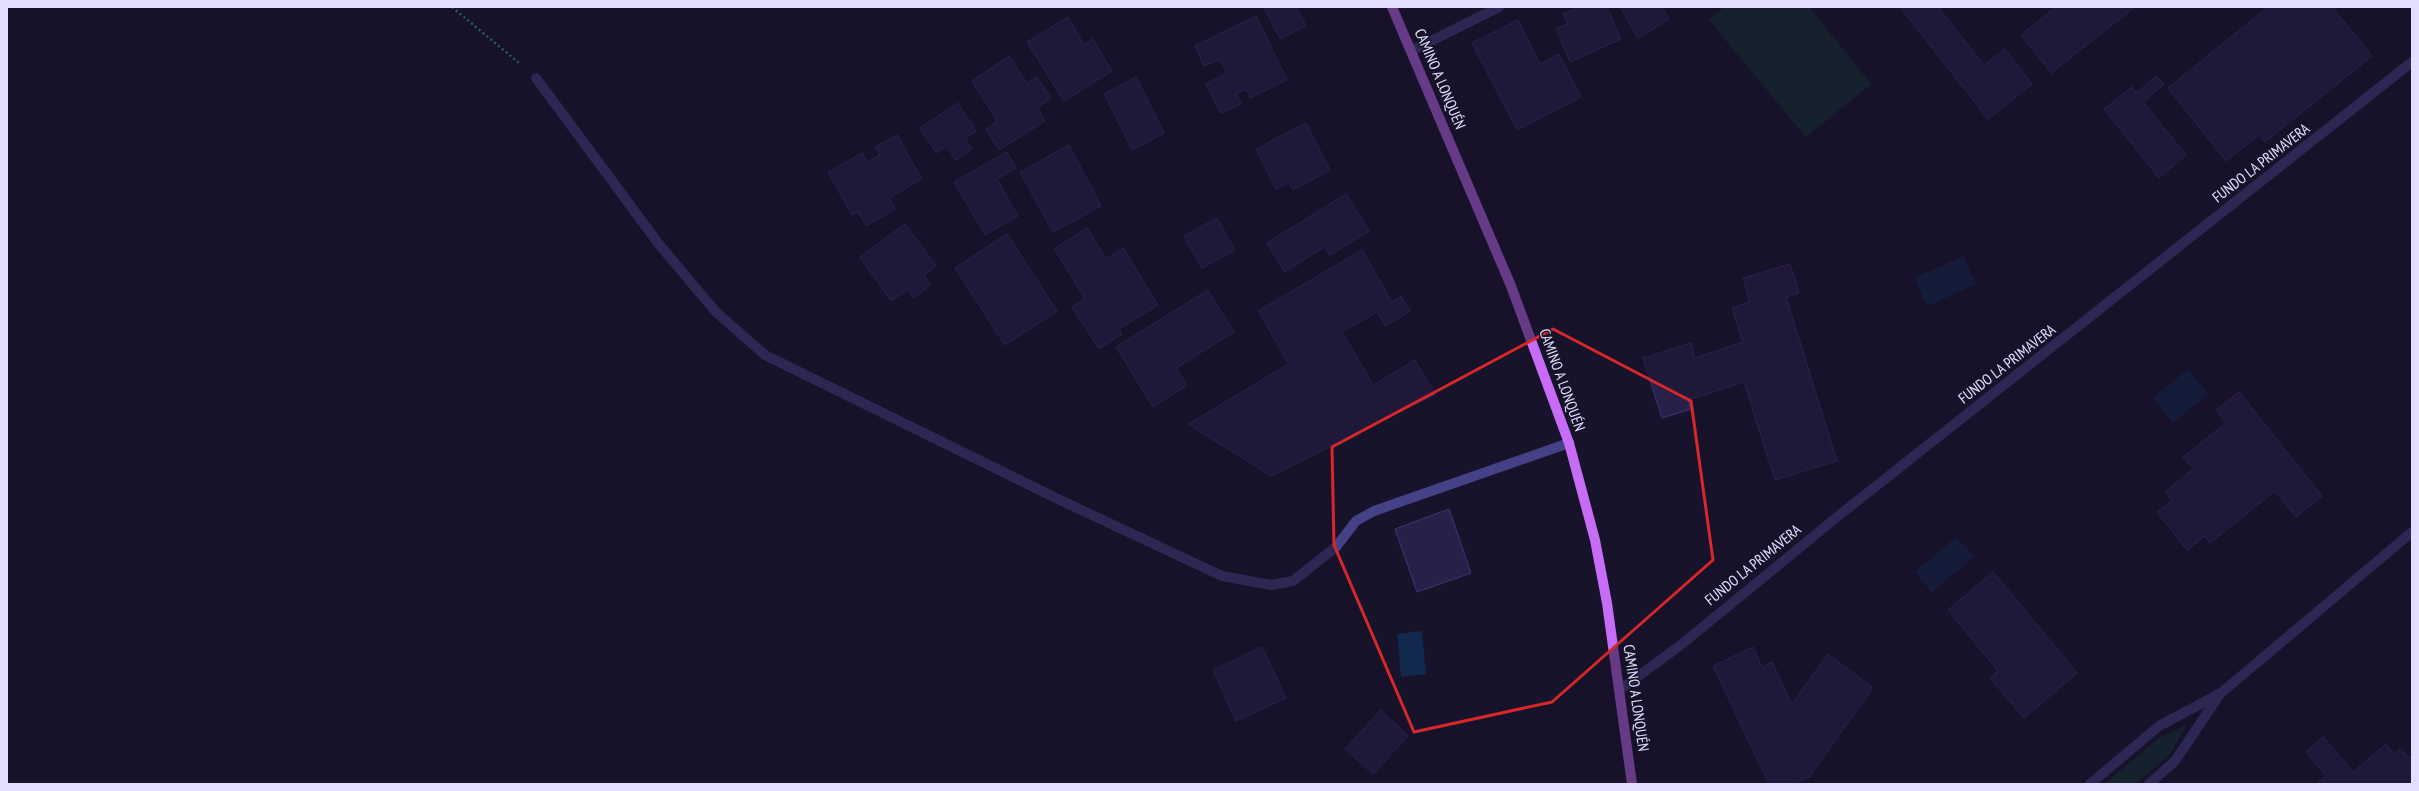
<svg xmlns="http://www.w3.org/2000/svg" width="2419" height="791" font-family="'PT Sans Narrow',sans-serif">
<rect width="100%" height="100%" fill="#17132a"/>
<!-- green -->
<path fill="#163434" d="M 1724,7 L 1809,7 L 1871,84 L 1806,137 L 1709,20 Z
M 2187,725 L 2170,754 L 2136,784 L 2105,784 L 2160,737 Z"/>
<!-- water -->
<path fill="#13284e" d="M 1963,256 L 1976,284 L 1927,306 L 1914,278 Z
M 2188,369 L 2208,394 L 2173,423 L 2153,398 Z
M 1956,537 L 1974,557 L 1932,592 L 1915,572 Z
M 1422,631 L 1426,674 L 1401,677 L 1397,634 Z"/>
<!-- building -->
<path fill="#29204a" stroke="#423375" d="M 1264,7 L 1296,7 L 1306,26 L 1280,39 Z
M 1579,7 L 1607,7 L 1621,39 L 1570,62 L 1556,29 L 1568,24 L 1563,14 Z
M 1620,7 L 1662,7 L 1669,19 L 1638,38 Z
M 1900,7 L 1938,7 L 1984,65 L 2005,49 L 2032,84 L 1988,119 Z
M 2056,7 L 2135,7 L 2051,73 L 2021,35 Z
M 2268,7 L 2332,7 L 2372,56 L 2265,142 L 2259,135 L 2226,161 L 2168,88 Z
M 1256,16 L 1287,80 L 1250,98 L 1246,89 L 1236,94 L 1241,104 L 1221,113 L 1206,84 L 1227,73 L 1220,59 L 1204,66 L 1195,46 Z
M 1068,17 L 1084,45 L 1093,39 L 1112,71 L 1064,101 L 1027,42 Z
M 1518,20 L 1540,64 L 1559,54 L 1581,97 L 1517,130 L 1472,43 Z
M 1009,56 L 1027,83 L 1037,77 L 1051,98 L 1037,108 L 1045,121 L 999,150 L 986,129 L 997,121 L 972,81 Z
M 2157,76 L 2164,84 L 2143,102 L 2186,155 L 2159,178 L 2104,109 L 2132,87 L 2136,93 Z
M 1136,77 L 1164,133 L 1132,150 L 1104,94 Z
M 958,103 L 976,131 L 965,138 L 972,149 L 956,160 L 947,146 L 936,153 L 920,128 Z
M 1306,123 L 1330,170 L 1293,190 L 1289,182 L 1276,189 L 1256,149 Z
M 897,135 L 922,179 L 889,198 L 895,209 L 866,226 L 858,212 L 852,215 L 828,172 L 862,153 L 867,162 L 880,155 L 875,147 Z
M 1069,145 L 1101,206 L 1053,232 L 1020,172 Z
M 1007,152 L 1016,168 L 997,179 L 1018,216 L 985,235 L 954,182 Z
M 1346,194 L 1369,231 L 1330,255 L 1324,247 L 1285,272 L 1267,243 Z
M 1217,218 L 1235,250 L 1202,268 L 1184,236 Z
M 905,224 L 936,266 L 924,275 L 931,285 L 913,298 L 907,290 L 891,301 L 860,257 Z
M 1087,228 L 1106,259 L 1123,248 L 1158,305 L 1119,329 L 1122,334 L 1099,349 L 1072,307 L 1085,298 L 1054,249 Z
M 1007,234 L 1057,311 L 1005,345 L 955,268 Z
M 1362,250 L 1392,302 L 1401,296 L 1410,311 L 1385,326 L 1377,312 L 1342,332 L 1373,385 L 1415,360 L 1435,394 L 1271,476 L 1188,424 L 1289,364 L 1258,311 Z
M 1790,264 L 1799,293 L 1786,297 L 1837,461 L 1775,480 L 1744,382 L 1688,400 L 1691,409 L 1662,418 L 1643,358 L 1691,343 L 1695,358 L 1743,342 L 1732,308 L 1750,302 L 1743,278 Z
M 1208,290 L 1234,332 L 1176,368 L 1187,385 L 1153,407 L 1116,347 Z
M 2239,392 L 2322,496 L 2296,517 L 2275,491 L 2210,543 L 2205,536 L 2187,550 L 2157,512 L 2172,501 L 2165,492 L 2193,469 L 2183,457 L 2226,423 L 2216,410 Z
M 1449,509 L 1471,573 L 1417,592 L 1395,529 Z
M 1993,572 L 2077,673 L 2024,718 L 1990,678 L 1998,671 L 1948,610 Z
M 1262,647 L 1286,698 L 1236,721 L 1213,670 Z
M 1753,647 L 1762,667 L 1772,662 L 1792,704 L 1828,654 L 1873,688 L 1809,777 L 1795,784 L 1769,784 L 1713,666 Z
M 1381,710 L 1408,736 L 1373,774 L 1345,749 Z
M 2323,737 L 2353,772 L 2386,744 L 2394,754 L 2401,749 L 2409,758 L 2412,755 L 2412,784 L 2317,784 L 2326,776 L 2306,752 Z"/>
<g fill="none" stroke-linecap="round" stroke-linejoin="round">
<!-- path -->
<path stroke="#38b7b2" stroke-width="2.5" stroke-dasharray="2 3" stroke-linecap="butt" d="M 452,7 L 519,63"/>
<!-- minor -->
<path stroke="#454186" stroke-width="10" d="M 1411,51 L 1499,7
M 536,78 L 658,243 L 716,312 L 765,355 L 1060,500 L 1222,576 L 1271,585 L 1293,581 L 1336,547 L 1356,521 L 1374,511 L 1569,443
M 1621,689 L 1682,644 L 1837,517 L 2412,62
M 2090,784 L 2159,726 L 2221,693 L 2412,532
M 2149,784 L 2175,761 L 2220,694"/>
<!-- primary -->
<path stroke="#c66cf6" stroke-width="10" d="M 1392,7 L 1511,286 L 1569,443 L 1595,540 L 1607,603 L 1632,784"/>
</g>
<!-- marked area -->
<path d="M0 0H2419V791H0ZM 1553,329 L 1691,401 L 1713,560 L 1552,702 L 1414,732 L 1334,545 L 1332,447 Z" fill="#17132a" fill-opacity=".55" fill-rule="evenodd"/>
<path fill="none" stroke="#d62828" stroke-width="3" stroke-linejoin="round" d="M 1553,329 L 1691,401 L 1713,560 L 1552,702 L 1414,732 L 1334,545 L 1332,447 Z"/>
<g text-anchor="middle" stroke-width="3" stroke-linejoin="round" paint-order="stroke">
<!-- street labels -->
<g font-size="15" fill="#e2defd" stroke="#17132a">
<text transform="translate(1440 79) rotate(67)" y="5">CAMINO A LONQUÉN</text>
<text transform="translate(2261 163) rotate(-38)" y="5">FUNDO LA PRIMAVERA</text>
<text transform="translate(2007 364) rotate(-38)" y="5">FUNDO LA PRIMAVERA</text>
<text transform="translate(1562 380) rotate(70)" y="5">CAMINO A LONQUÉN</text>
<text transform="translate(1753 565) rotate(-39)" y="5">FUNDO LA PRIMAVERA</text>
<text transform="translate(1636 698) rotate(82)" y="5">CAMINO A LONQUÉN</text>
</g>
</g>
<!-- border -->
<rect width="2419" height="791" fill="none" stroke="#e2defd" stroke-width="16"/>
</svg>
